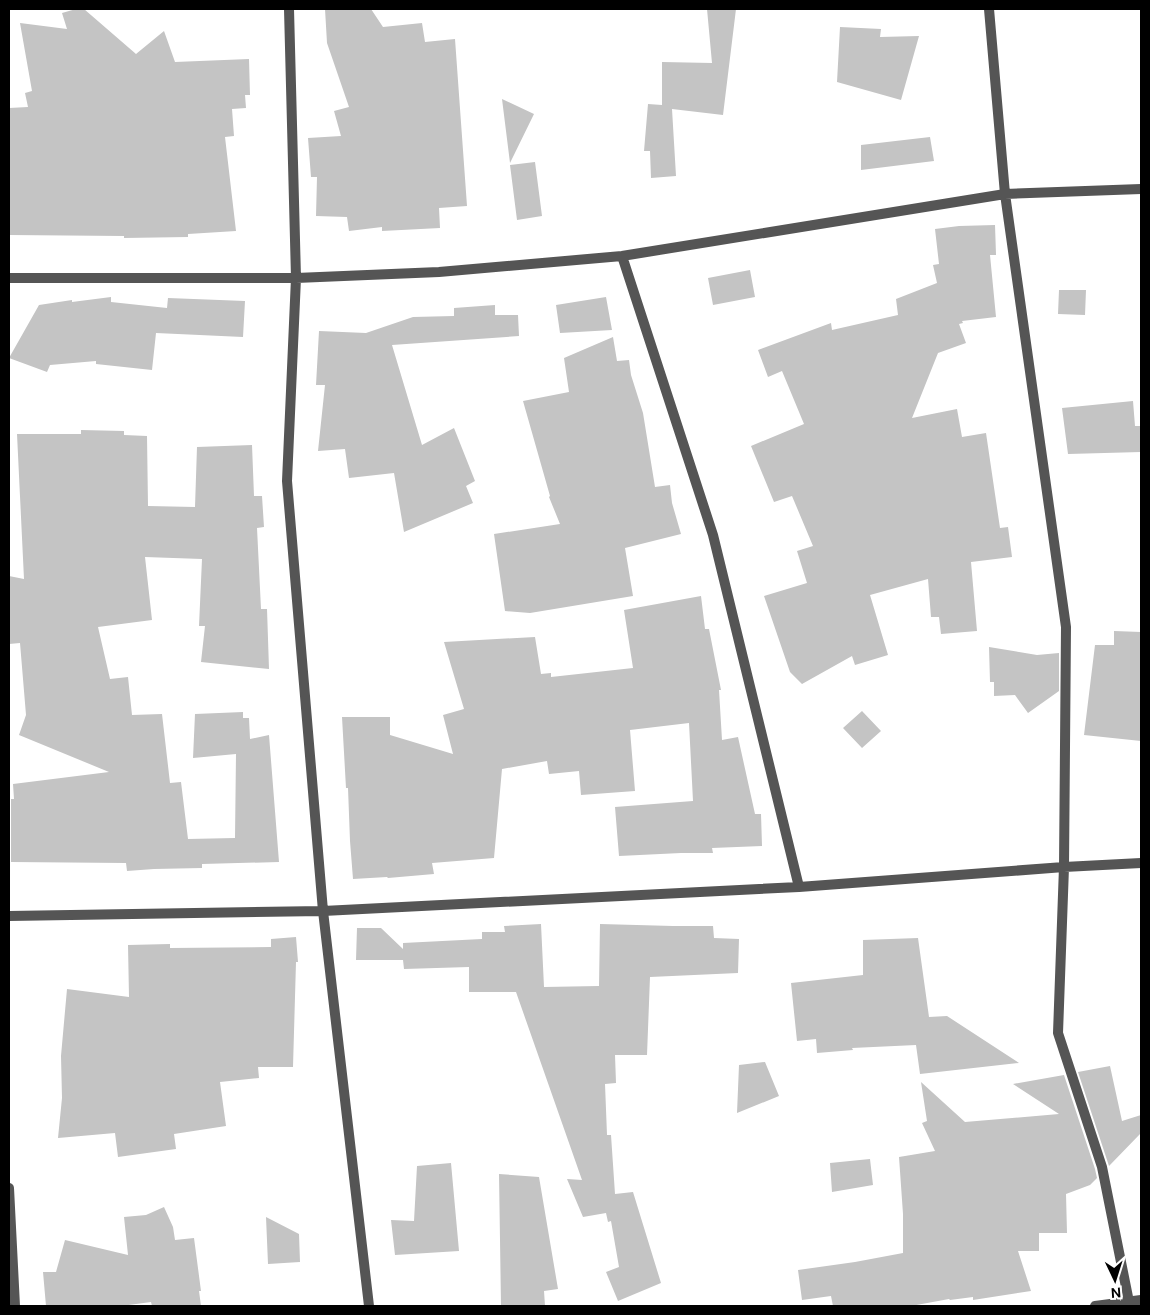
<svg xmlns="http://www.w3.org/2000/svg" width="1150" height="1315" font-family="'DM Sans',sans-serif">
<rect width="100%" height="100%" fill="#fff"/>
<!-- building -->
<path fill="#c4c4c4" d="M 76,9 L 84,9 L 136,54 L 164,31 L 175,62 L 249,59 L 250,95 L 245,95 L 246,108 L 232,109 L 234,136 L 225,137 L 236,231 L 188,234 L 188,237 L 124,238 L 124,236 L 9,235 L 9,108 L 28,107 L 25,93 L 32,91 L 20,23 L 67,29 L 62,13 Z
M 325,9 L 371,9 L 383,27 L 422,23 L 425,42 L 455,39 L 467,206 L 439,208 L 440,228 L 382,231 L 382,227 L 349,231 L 347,217 L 316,216 L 317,177 L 311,177 L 308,138 L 341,136 L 334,111 L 349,107 L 327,43 Z
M 707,9 L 736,9 L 723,115 L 672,109 L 676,176 L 651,178 L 650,151 L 644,151 L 648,104 L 662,105 L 662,62 L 712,63 Z
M 840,27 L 881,29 L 880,37 L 919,36 L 901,100 L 837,82 Z
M 502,99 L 534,114 L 510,163 Z
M 930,137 L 934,161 L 861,170 L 861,145 Z
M 535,162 L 542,216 L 517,220 L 510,165 Z
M 995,225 L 996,255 L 990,255 L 996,317 L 962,321 L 963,323 L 959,324 L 966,343 L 938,353 L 912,418 L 957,409 L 962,437 L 986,433 L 1000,528 L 1008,527 L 1012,557 L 971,562 L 977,631 L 941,634 L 939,617 L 931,617 L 928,579 L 870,595 L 888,655 L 855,665 L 852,656 L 802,684 L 790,672 L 764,596 L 807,583 L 797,551 L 813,546 L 792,496 L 774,502 L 751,446 L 804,424 L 782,371 L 768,377 L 758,350 L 831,323 L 832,330 L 898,315 L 896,299 L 937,283 L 933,265 L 939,264 L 935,229 L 959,226 Z
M 750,270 L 755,297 L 713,305 L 708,278 Z
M 1059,290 L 1086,290 L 1085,315 L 1058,314 Z
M 111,297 L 111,302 L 167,308 L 168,298 L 245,301 L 243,337 L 156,333 L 152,370 L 96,364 L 96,361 L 50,365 L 47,372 L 9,358 L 39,305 L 72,300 L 72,302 Z
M 606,297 L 612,330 L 560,333 L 556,305 Z
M 495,305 L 495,315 L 518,315 L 519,336 L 392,345 L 422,445 L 454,428 L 475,481 L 466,486 L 473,503 L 404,532 L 394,473 L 349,478 L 345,449 L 318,451 L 325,385 L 316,385 L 319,331 L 366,333 L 413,317 L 454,316 L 454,308 Z
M 613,337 L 617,361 L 629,360 L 631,375 L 643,413 L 655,487 L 670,485 L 672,503 L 681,534 L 625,548 L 633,596 L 530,613 L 505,611 L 494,534 L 560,524 L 549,497 L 550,496 L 523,401 L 569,392 L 564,358 Z
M 1133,401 L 1135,426 L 1141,426 L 1141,452 L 1068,454 L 1062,408 Z
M 81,430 L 124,431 L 124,435 L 147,436 L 148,506 L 195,507 L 197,447 L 252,445 L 254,496 L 262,496 L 264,527 L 257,528 L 261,609 L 267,609 L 269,669 L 201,662 L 205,626 L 199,626 L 202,559 L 145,557 L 152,620 L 98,627 L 110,679 L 128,677 L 132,715 L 162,714 L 170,783 L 181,782 L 188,839 L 235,838 L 236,754 L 193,758 L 195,714 L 243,712 L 243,718 L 249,718 L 250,739 L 269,735 L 279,862 L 202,864 L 202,868 L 154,869 L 127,871 L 126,863 L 11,862 L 11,799 L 14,799 L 13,784 L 109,772 L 19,735 L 26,715 L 20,643 L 9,644 L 9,576 L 24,579 L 17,434 L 81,434 Z
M 701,596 L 705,629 L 709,629 L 721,690 L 719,690 L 722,740 L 738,737 L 755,814 L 761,814 L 762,846 L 712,848 L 713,853 L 681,853 L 619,856 L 615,807 L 693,801 L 689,723 L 630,730 L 635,791 L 581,795 L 579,771 L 549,774 L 547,761 L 502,769 L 494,858 L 432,863 L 434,874 L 388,878 L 387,877 L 353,879 L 350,841 L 348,788 L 346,788 L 342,717 L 390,717 L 390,735 L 453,754 L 443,715 L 464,709 L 444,642 L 535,637 L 541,674 L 551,673 L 551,677 L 633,668 L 624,610 Z
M 1114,631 L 1141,632 L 1141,741 L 1084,735 L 1095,645 L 1114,645 Z
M 989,647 L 1037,655 L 1059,653 L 1059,691 L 1028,713 L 1015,695 L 994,696 L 994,682 L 990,682 Z
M 862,711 L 881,731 L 862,748 L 843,728 Z
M 541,924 L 544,987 L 599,986 L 600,924 L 673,926 L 713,926 L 714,938 L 739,939 L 738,973 L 650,977 L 647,1055 L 615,1055 L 616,1083 L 605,1084 L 607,1135 L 611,1135 L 615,1194 L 633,1192 L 661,1283 L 618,1301 L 606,1272 L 619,1267 L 611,1221 L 608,1222 L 606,1213 L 583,1217 L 567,1179 L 582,1180 L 516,992 L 469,992 L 469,967 L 404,969 L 403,960 L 356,960 L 357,928 L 381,928 L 403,949 L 403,943 L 482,939 L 482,932 L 505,932 L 504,926 Z
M 296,937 L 298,962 L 296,962 L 293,1067 L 258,1067 L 259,1078 L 220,1082 L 226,1126 L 174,1134 L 176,1149 L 118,1157 L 115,1133 L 58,1138 L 62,1098 L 61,1056 L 67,989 L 129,997 L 128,945 L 170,944 L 170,948 L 271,947 L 271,939 Z
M 918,938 L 929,1017 L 947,1016 L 1019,1063 L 920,1074 L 916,1045 L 852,1048 L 853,1050 L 817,1053 L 816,1039 L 797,1041 L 791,983 L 863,975 L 863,940 Z
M 765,1062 L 779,1096 L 737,1113 L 739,1065 Z
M 1110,1066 L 1122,1121 L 1141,1115 L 1141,1133 L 1109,1166 L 1078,1072 Z
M 1064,1075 L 1095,1169 L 1097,1178 L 1090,1185 L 1066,1194 L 1067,1233 L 1039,1233 L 1039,1251 L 1018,1251 L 1031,1291 L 973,1300 L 973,1297 L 950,1300 L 949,1299 L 911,1306 L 833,1306 L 831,1296 L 802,1300 L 798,1270 L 855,1262 L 903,1253 L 903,1214 L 899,1157 L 935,1151 L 922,1123 L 927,1121 L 921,1082 L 965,1122 L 1059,1114 L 1013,1084 Z
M 870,1159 L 873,1185 L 832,1192 L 830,1163 Z
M 451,1163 L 459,1251 L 395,1255 L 391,1220 L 414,1221 L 417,1166 Z
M 499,1174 L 539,1177 L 558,1289 L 544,1291 L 545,1306 L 501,1306 Z
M 164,1207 L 173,1227 L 175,1240 L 194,1238 L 201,1291 L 199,1291 L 201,1306 L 152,1306 L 151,1302 L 121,1306 L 46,1306 L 43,1272 L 56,1272 L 65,1240 L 128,1255 L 124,1217 L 146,1215 Z
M 266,1217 L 299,1234 L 300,1262 L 268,1264 Z"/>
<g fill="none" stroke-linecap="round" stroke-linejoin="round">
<!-- street -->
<path stroke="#555" stroke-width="10" d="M 289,9 L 296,278 L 287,481 L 323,911 L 369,1306
M 989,9 L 1005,194 L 1066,627 L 1064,867 L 1058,1033 L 1102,1167 L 1129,1302 L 1131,1306
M 622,256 L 713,535 L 799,887
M 9,278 L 296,278 L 439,272 L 622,256 L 1005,194 L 1141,189
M 9,916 L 323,911 L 799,887 L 1064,867 L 1141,863
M 9,1188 L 15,1306
M 1095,1306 L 1141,1300"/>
</g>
<!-- border -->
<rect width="1150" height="1315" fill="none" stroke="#000000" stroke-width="20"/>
<!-- north arrow -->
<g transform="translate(1115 1280) rotate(176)" stroke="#ffffff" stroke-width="4" paint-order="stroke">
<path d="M0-4L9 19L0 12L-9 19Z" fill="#000000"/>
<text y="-8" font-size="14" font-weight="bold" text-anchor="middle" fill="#000000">N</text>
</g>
</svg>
